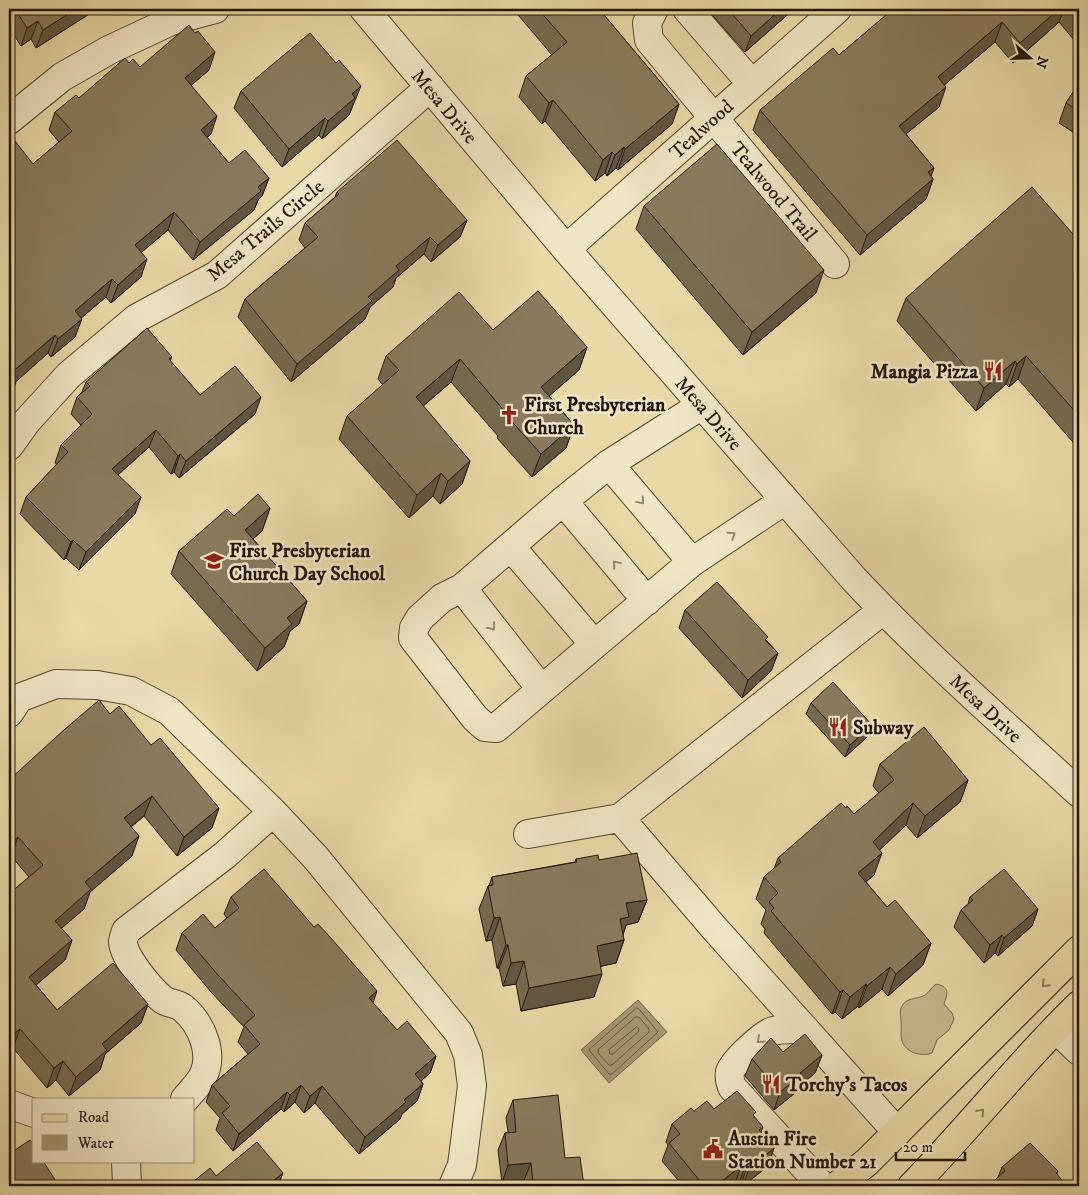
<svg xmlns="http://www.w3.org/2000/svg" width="1088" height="1195" font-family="'IM FELL DW Pica',serif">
<rect width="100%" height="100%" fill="#e8d9a6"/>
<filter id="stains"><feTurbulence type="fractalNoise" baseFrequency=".004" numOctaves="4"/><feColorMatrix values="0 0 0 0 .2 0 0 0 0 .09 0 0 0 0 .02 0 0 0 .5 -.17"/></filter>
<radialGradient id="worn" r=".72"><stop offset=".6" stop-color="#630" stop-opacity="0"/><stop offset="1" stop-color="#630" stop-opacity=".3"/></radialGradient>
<!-- green -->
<path fill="#c7b88c" stroke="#75674c" d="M 937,984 C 951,988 947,994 944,1004 L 952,1013 L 954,1019 L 949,1030 L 937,1040 L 932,1053 C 922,1057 906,1053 902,1041 C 900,1035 902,1028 901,1021 C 901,1016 899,1011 902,1006 C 906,998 916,999 923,996 C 929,994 931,986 937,984 Z"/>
<!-- water -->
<path fill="#a59772" stroke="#716349" d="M 638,1000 L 667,1032 L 609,1083 L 581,1050 Z"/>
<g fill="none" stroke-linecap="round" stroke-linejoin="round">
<!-- shore -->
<path stroke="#64563f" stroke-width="1" d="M 637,1008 L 639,1009 L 658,1032 L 612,1074 L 609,1074 L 589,1050 Z
M 636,1017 L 639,1017 L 649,1029 L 649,1032 L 612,1065 L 609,1065 L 598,1053 L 598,1050 Z
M 637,1027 L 639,1029 L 638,1032 L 613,1054 L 610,1054 L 609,1050 Z"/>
<defs>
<path id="minor" d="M 364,9 L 566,249 L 853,578 C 924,654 1003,723 1079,793
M 654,9 L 647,23 L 649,40 L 835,264
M 687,9 L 751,83
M 9,120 L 62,77 L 109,50 L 171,21 L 215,9
M 566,249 L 837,9
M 702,405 L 609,464 L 563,501 L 462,588 L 442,598 L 420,618 L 414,628 L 413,638 L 475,718 L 485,727 L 496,728 L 692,562 L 785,500
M 9,446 L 27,421 L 69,375 L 137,318 L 217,275 L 430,87
M 609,464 L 692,562
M 563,501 L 647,601
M 511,547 L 594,644
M 462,588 L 541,689
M 9,713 L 19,698 L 56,684 L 97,685 L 131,691 L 169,711 L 273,812
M 620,818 L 715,929 L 897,1132
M 528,834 L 620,818 L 883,610
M 805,1029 C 795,1029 783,1028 773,1031 C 763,1034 733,1062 730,1072 C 729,1077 730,1082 732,1087 L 822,1186
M 1056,1029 L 1079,1051
M 185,1099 C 190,1093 198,1085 202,1078 C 215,1055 202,1024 183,1008 C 177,1003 168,1004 162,999 C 150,989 124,958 123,942 C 123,939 125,934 126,931 L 225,855 L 273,812 L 316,858 L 459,1033 L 468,1055 L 472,1086 L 462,1165 L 453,1186
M 9,1104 L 34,1113
M 126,1161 L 127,1186"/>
<path id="major" d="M 837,1186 L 867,1162 L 1079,950
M 912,1186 C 970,1127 1020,1062 1079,1005"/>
</defs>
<!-- minor casing -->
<use href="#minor" stroke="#544732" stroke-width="30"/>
<!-- major casing -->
<use href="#major" stroke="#23160c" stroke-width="30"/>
<!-- minor -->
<use href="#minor" stroke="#f0e6c5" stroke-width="28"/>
<!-- major -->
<use href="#major" stroke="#e8d9a6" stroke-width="28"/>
</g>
<!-- wall -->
<path fill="#766a4f" stroke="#23160c" d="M 9,9 L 97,9 L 36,48 L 31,39 L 21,46 L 9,27 Z
M 513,9 L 599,9 L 679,104 L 672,124 L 618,170 L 616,168 L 607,176 L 605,173 L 595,181 L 545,121 L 542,124 L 519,97 L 526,76 L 552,55 Z
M 707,9 L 794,9 L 745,52 Z
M 889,9 L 1079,9 L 1079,46 L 1059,22 L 1013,63 L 995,42 L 944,85 L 939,107 L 906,134 L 934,168 L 931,176 L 933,179 L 926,199 L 860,255 L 753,130 L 760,110 L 839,55 L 888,14 Z
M 129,63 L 140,67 L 209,70 L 191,85 L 211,134 L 207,138 L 229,163 L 269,178 L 262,196 L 258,200 L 254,210 L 193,260 L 168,230 L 141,252 L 141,277 L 111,303 L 106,297 L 81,318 L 75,337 L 51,357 L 48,353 L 15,382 L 11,397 L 33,164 L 59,142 L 49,130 L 55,112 L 79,98 Z
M 1079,83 L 1079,136 L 1059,123 L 1066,103 Z
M 241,91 L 354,103 L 353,105 L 349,115 L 322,139 L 319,135 L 282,167 L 234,108 Z
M 337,192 L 467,220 L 460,237 L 431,262 L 424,254 L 396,278 L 393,287 L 370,307 L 365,319 L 291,382 L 238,317 L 245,299 L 305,248 L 299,240 L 305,223 L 335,197 Z
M 644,206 L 816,293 L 743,355 L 636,229 Z
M 1079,241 L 1079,449 L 1018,379 L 1009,387 L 1006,384 L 976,411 L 897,321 L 906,298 Z
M 493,330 L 587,347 L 579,370 L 549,396 L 574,425 L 566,448 L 532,477 L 497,438 L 498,436 L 451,382 L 423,406 L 470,461 L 462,484 L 440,504 L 433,496 L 409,518 L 339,439 L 347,416 L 383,385 L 378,379 L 386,356 Z
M 172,357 L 170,361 L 200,395 L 255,414 L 179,478 L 174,472 L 171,474 L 149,447 L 118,475 L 135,514 L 79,570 L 66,558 L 64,560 L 20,514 L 26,497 L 57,464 L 55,463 L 61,445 L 81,425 L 71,414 L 77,397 L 82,392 L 86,382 Z
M 270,508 L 262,531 L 253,539 L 307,601 L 299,624 L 290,631 L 284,647 L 257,671 L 171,574 L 179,551 L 234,516 Z
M 685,610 L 767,641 L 778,653 L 771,671 L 742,698 L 679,628 Z
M 811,703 L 867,737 L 845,757 L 806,714 Z
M 110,714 L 212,828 L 177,856 L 144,816 L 131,827 L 132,856 L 90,892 L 84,909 L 61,928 L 72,940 L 65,960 L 36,985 L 57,1010 L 148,1004 L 141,1023 L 105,1054 L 100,1070 L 69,1096 L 56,1080 L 47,1088 L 13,1048 L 9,1052 L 9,894 L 29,877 L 11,856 L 9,858 L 9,780 Z
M 880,764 L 968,780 L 960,802 L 917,838 L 906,825 L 879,850 L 874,875 L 866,882 L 887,907 L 931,943 L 923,965 L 888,996 L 882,989 L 859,1008 L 858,1006 L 842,1019 L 835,1012 L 832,1014 L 764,933 L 765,929 L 761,924 L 766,910 L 756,899 L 764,877 L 774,869 L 778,858 L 846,808 L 854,814 L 879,793 L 873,786 Z
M 576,859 L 599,860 L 647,900 L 638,922 L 626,925 L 623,935 L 624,940 L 616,963 L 601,966 L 594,997 L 521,1011 L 516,984 L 503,986 L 499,968 L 497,968 L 492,940 L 486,941 L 479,909 L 488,886 L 489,886 L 492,877 L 575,862 Z
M 231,897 L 373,1003 L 397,1030 L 436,1056 L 430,1073 L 421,1081 L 423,1084 L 417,1101 L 402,1114 L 400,1119 L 359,1154 L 315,1103 L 304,1113 L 295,1102 L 284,1112 L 281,1109 L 233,1151 L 216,1130 L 220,1118 L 206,1102 L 212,1085 L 248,1054 L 238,1042 L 244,1027 L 211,992 L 176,950 L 182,933 L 215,928 L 227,918 L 224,914 Z
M 970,897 L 1038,909 L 1032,926 L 998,956 L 995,953 L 984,963 L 954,927 L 961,910 L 968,904 Z
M 783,1052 L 822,1055 L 815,1073 L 797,1088 L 795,1093 L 774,1110 L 745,1076 L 752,1059 Z
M 513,1100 L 565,1158 L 584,1186 L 525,1186 L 524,1180 L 502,1183 L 498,1150 L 505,1133 L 508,1132 L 506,1118 Z
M 694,1111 L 754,1117 L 763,1127 L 761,1132 L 774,1148 L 768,1166 L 743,1186 L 741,1184 L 737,1186 L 735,1184 L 732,1186 L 683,1186 L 662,1161 L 668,1145 L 666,1142 L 672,1124 Z
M 1002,1167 L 1058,1171 L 1057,1174 L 998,1177 Z"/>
<!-- shaded-wall -->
<path fill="#605640" stroke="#23160c" d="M 76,9 L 97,9 L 36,48 L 43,30 Z
M 781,9 L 794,9 L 745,52 L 751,36 Z
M 1059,9 L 1064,9 L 1059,22 L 1013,63 L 1020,43 Z
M 38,21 L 31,39 L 21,46 L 27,28 Z
M 1002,22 L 995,42 L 930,97 L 938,77 Z
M 215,52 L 209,70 L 179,96 L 185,78 Z
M 361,86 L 354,103 L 353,105 L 349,115 L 322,139 L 328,121 L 352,94 Z
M 946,87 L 939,107 L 891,146 L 899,126 Z
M 553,100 L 545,121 L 542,124 L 549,103 Z
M 679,104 L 672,124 L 618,170 L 625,149 Z
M 217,116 L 211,134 L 194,148 L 201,130 Z
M 325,118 L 319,135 L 282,167 L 289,149 Z
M 624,147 L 616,168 L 607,176 L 615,155 Z
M 612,152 L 605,173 L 595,181 L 603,160 Z
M 934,168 L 928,184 L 933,179 L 926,199 L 860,255 L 867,235 L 928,172 Z
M 269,178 L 262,196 L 258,200 L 254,210 L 193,260 L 200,242 L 258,187 Z
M 174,212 L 168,230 L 129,263 L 135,245 Z
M 467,220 L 460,237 L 431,262 L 438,245 Z
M 430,237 L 424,254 L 396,278 L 393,287 L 370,307 L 365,319 L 291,382 L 297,364 L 368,297 L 396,266 Z
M 147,259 L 141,277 L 111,303 L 118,285 Z
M 824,270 L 816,293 L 743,355 L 752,332 Z
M 112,279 L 106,297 L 68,329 L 75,311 Z
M 82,319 L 75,337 L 51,357 L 58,339 Z
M 55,335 L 48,353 L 9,388 L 9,375 Z
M 587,347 L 579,370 L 533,410 L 541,387 Z
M 1026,356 L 1018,379 L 1009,387 L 1017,364 Z
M 460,359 L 451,382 L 407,420 L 416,397 Z
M 1015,361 L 1006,384 L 976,411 L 984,388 Z
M 16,383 L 10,398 L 11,397 L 9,403 L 9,389 Z
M 261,397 L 255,414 L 179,478 L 186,461 Z
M 574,425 L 566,448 L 532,477 L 541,454 Z
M 156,430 L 149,447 L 105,486 L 112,469 Z
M 180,454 L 174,472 L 171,474 L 178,456 Z
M 470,461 L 462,484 L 440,504 L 448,481 Z
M 441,473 L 433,496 L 409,518 L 417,495 Z
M 141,497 L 135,514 L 79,570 L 86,552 Z
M 270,508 L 262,531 L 237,553 L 245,530 Z
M 73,540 L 66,558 L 64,560 L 71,542 Z
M 307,601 L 299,624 L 290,631 L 284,647 L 257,671 L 265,648 L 287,618 Z
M 778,653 L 771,671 L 742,698 L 748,680 Z
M 872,725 L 867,737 L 845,757 L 850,745 Z
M 968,780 L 960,802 L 917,838 L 925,816 Z
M 152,796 L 144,816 L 117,838 L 124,818 Z
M 913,803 L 906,825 L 865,864 L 873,842 Z
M 219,808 L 212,828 L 177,856 L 184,837 Z
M 139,836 L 132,856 L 90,892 L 84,909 L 48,940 L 55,921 L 85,882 Z
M 18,837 L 11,856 L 9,858 L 9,845 Z
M 882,853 L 874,875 L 850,895 L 858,873 Z
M 647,900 L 638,922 L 626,925 L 621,940 L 620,919 L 626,903 Z
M 1038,909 L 1032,926 L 998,956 L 1004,938 Z
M 500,917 L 492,940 L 486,941 L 494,918 Z
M 1002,935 L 995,953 L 984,963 L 990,945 Z
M 72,940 L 65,960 L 22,997 L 29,977 Z
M 624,940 L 616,963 L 588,969 L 597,946 Z
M 931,943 L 923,965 L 888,996 L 896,974 Z
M 506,945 L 508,945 L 499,968 L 497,968 Z
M 524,961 L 516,984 L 503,986 L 511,963 Z
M 890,967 L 882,989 L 859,1008 L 867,986 Z
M 602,974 L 594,997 L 521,1011 L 529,988 Z
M 866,984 L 858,1006 L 842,1019 L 850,997 Z
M 843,990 L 835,1012 L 832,1014 L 840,992 Z
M 377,991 L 371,1009 L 369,998 Z
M 148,1004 L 141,1023 L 105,1054 L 100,1070 L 69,1096 L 76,1077 L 102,1044 Z
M 20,1029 L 13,1048 L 9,1052 L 9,1043 L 12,1035 Z
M 822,1055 L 815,1073 L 797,1088 L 795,1093 L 774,1110 L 780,1092 L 800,1073 Z
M 436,1056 L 430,1073 L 409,1091 L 415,1074 Z
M 63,1061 L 56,1080 L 47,1088 L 54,1068 Z
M 423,1084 L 417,1101 L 402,1114 L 400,1119 L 359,1154 L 365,1137 L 404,1100 Z
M 301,1085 L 295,1102 L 284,1112 L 290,1095 Z
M 322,1086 L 315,1103 L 304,1113 L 310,1096 Z
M 287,1092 L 281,1109 L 233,1151 L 239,1134 Z
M 774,1148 L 768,1166 L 743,1186 L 749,1169 Z
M 531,1163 L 524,1180 L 502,1183 L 508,1165 Z
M 741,1166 L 735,1184 L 732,1186 L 716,1186 Z
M 747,1167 L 741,1184 L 738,1186 L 744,1169 Z
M 283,1173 L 278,1186 L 267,1186 Z"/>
<!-- building -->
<path fill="#897b5c" stroke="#23160c" d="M 15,9 L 76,9 L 43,30 L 38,21 L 27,28 Z
M 538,9 L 599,9 L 679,104 L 625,149 L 624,147 L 615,155 L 612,152 L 603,160 L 553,100 L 549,103 L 526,76 L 567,42 Z
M 728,9 L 781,9 L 751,36 Z
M 892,9 L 1059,9 L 1020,43 L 1002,22 L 938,77 L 946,87 L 899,126 L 934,168 L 928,172 L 933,179 L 867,235 L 760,110 L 833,48 L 839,55 L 893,9 Z
M 1072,9 L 1079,9 L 1079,18 Z
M 189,25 L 195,33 L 198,31 L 215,52 L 185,78 L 217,116 L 201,130 L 229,163 L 245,150 L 269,178 L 258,187 L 261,191 L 200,242 L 174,212 L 135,245 L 147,259 L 118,285 L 112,279 L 75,311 L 82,319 L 58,339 L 55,335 L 9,375 L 16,383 L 9,389 L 9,146 L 15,141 L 33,164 L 72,131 L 55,112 L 76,95 L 79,98 L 125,58 L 129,63 L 133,59 L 140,67 Z
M 310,33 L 336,63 L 339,60 L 361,86 L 352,94 L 355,98 L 328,121 L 325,118 L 289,149 L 241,91 Z
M 1079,83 L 1079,111 L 1066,103 Z
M 397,140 L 467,220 L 438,245 L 430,237 L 396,266 L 399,270 L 368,297 L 372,301 L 297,364 L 245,299 L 318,237 L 305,223 L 339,194 L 337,192 Z
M 717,144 L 824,270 L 752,332 L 644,206 Z
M 1032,187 L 1079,241 L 1079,416 L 1026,356 L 1017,364 L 1015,361 L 984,388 L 906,298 Z
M 538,291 L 587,347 L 541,387 L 574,425 L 541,454 L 506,415 L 507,414 L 460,359 L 416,397 L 470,461 L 448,481 L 441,473 L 417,495 L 347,416 L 399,370 L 386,356 L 459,292 L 493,330 Z
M 147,328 L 172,357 L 169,359 L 200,395 L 235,366 L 261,397 L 186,461 L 180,454 L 178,456 L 156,430 L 112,469 L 141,497 L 86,552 L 73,540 L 71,542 L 26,497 L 68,452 L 61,445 L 92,414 L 77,397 L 90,386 L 86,382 Z
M 258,494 L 270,508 L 245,530 L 307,601 L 287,618 L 292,624 L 265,648 L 179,551 L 227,509 L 234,516 Z
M 717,582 L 768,637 L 765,640 L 778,653 L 748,680 L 685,610 Z
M 833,682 L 872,725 L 850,745 L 811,703 Z
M 99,700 L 110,714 L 119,706 L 151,745 L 160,738 L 219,808 L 184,837 L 152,796 L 124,818 L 139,836 L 85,882 L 91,889 L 55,921 L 72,940 L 29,977 L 57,1010 L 113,963 L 148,1004 L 102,1044 L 107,1050 L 76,1077 L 63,1061 L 54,1068 L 20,1029 L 12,1035 L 9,1032 L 9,894 L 43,865 L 18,837 L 9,845 L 9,787 L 11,785 L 9,782 L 9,780 L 65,729 Z
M 924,727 L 968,780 L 925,816 L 913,803 L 873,842 L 882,853 L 858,873 L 887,907 L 895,900 L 931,943 L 896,974 L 890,967 L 867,986 L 866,984 L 850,997 L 843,990 L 840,992 L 771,911 L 774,908 L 769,902 L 778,893 L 764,877 L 781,862 L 778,858 L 841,803 L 846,808 L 847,806 L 854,814 L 894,780 L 880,764 Z
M 637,853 L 647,900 L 626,903 L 629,917 L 620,919 L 624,940 L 597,946 L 602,974 L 529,988 L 524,961 L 511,963 L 508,945 L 506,945 L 500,917 L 494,918 L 488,886 L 493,885 L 492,877 L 577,862 L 576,859 L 598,855 L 599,860 Z
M 264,869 L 314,927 L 318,924 L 330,937 L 377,991 L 369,998 L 397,1030 L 407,1021 L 436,1056 L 415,1074 L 423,1084 L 404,1100 L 406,1102 L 365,1137 L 322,1086 L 310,1096 L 301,1085 L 290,1095 L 287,1092 L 239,1134 L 222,1113 L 230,1106 L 212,1085 L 260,1044 L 244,1025 L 255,1015 L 218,975 L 182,933 L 203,914 L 215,928 L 239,908 L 231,897 Z
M 1004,869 L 1038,909 L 1004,938 L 1002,935 L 990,945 L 961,910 L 973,900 L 970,897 Z
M 805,1034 L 822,1055 L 800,1073 L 801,1075 L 780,1092 L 752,1059 L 771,1038 L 783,1052 Z
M 737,1091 L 756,1112 L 753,1115 L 763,1127 L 759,1130 L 774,1148 L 749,1169 L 747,1167 L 744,1169 L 741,1166 L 716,1186 L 704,1186 L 669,1143 L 680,1134 L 672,1124 L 691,1108 L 694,1111 L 707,1101 L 714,1109 Z
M 558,1095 L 565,1158 L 580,1157 L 584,1186 L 533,1186 L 531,1163 L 508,1165 L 505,1133 L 516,1132 L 513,1100 Z
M 30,1140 L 34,1146 L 34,1161 L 43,1161 L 59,1186 L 12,1186 L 9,1181 L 9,1154 Z
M 257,1142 L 283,1173 L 267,1186 L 188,1186 L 210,1168 L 216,1176 Z
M 1030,1143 L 1058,1171 L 1056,1173 L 1067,1186 L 988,1186 L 1005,1171 L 1002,1167 Z"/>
<!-- one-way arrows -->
<defs><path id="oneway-chevron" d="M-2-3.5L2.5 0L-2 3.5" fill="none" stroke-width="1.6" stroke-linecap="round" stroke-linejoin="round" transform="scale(1.25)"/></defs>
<g stroke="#948872">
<use href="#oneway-chevron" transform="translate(641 501) rotate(50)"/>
<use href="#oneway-chevron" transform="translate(732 535) rotate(-33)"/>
<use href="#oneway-chevron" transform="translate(616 564) rotate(-130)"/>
<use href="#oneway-chevron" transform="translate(492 627) rotate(52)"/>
<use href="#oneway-chevron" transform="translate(760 1040) rotate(138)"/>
</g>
<g stroke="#8f8161">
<use href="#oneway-chevron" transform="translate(1045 984) rotate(135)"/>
<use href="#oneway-chevron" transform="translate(981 1112) rotate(-49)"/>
</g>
<!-- icons -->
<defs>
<symbol id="restaurant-bare" viewBox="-9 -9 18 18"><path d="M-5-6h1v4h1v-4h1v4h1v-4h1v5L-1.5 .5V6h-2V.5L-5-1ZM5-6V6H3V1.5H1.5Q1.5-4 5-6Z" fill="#8f2418" stroke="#f0e6c5" stroke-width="2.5" paint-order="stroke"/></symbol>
<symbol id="church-bare" viewBox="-9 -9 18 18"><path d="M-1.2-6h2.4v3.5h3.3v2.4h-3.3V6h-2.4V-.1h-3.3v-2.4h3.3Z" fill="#8f2418" stroke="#f0e6c5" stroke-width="2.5" paint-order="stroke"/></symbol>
<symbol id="school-bare" viewBox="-9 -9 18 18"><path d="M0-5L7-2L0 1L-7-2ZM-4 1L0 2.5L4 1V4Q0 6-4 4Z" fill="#8f2418" stroke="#f0e6c5" stroke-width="2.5" paint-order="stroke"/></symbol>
<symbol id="civic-bare" viewBox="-9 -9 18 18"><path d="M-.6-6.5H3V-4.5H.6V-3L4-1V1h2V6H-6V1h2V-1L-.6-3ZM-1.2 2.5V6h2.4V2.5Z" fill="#8f2418" stroke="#f0e6c5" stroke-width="2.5" paint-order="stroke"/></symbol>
</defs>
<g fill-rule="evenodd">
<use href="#restaurant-bare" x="979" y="357" width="28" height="28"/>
<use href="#church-bare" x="495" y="401" width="28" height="28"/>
<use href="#school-bare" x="200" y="547" width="28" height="28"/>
<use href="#restaurant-bare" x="824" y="713" width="28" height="28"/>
<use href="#restaurant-bare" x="757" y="1070" width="28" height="28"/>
<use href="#civic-bare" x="699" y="1135" width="28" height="28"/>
</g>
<g text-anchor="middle" stroke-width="5" stroke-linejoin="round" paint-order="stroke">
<!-- street labels -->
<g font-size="20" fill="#23160c" stroke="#f0e6c5">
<text transform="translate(445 106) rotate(50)" y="7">Mesa Drive</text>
<text transform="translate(701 129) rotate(-42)" y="7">Tealwood</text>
<text transform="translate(774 191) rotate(50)" y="7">Tealwood Trail</text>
<text transform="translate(265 230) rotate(-40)" y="7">Mesa Trails Circle</text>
<text transform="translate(709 413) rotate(49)" y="7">Mesa Drive</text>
<text transform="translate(986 708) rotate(43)" y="7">Mesa Drive</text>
</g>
<!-- poi labels -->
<g font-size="20" font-weight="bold" fill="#23160c" stroke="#f0e6c5" text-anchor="start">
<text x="978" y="378" text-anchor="end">Mangia Pizza</text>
<text x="524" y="411">First Presbyterian<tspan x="524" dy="23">Church</tspan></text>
<text x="229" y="557">First Presbyterian<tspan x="229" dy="23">Church Day School</tspan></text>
<text x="853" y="734">Subway</text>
<text x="786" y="1091">Torchy's Tacos</text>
<text x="728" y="1145">Austin Fire<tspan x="728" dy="23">Station Number 21</tspan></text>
</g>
</g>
<!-- margin -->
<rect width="1088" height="1195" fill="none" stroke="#e8d9a6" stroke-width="30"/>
<rect x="10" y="10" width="1068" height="1175" fill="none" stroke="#23160c" stroke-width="2.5"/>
<rect x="15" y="15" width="1058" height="1165" fill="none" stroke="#23160c"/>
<!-- legend -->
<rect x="32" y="1098" width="162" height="65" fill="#f0e6c5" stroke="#9e937b"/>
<rect x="42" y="1114" width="25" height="8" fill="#e8d9a6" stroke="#9e937b"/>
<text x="78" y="1122" font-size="15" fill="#23160c">Road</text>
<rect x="42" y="1135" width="25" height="15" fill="#a59772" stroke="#9e937b"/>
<text x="78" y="1148" font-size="15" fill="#23160c">Water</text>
<!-- north arrow -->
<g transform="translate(1030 58) rotate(110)" stroke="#f0e6c5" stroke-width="4" paint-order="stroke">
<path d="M0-4L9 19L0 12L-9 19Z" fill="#23160c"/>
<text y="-8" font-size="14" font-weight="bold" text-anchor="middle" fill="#23160c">N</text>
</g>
<!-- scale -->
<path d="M896 1152v8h69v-8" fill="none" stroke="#23160c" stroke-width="2.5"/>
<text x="903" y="1152" font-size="15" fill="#23160c" stroke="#f0e6c5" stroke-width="4" paint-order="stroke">20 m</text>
<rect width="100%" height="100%" filter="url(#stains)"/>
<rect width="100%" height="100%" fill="url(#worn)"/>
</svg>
